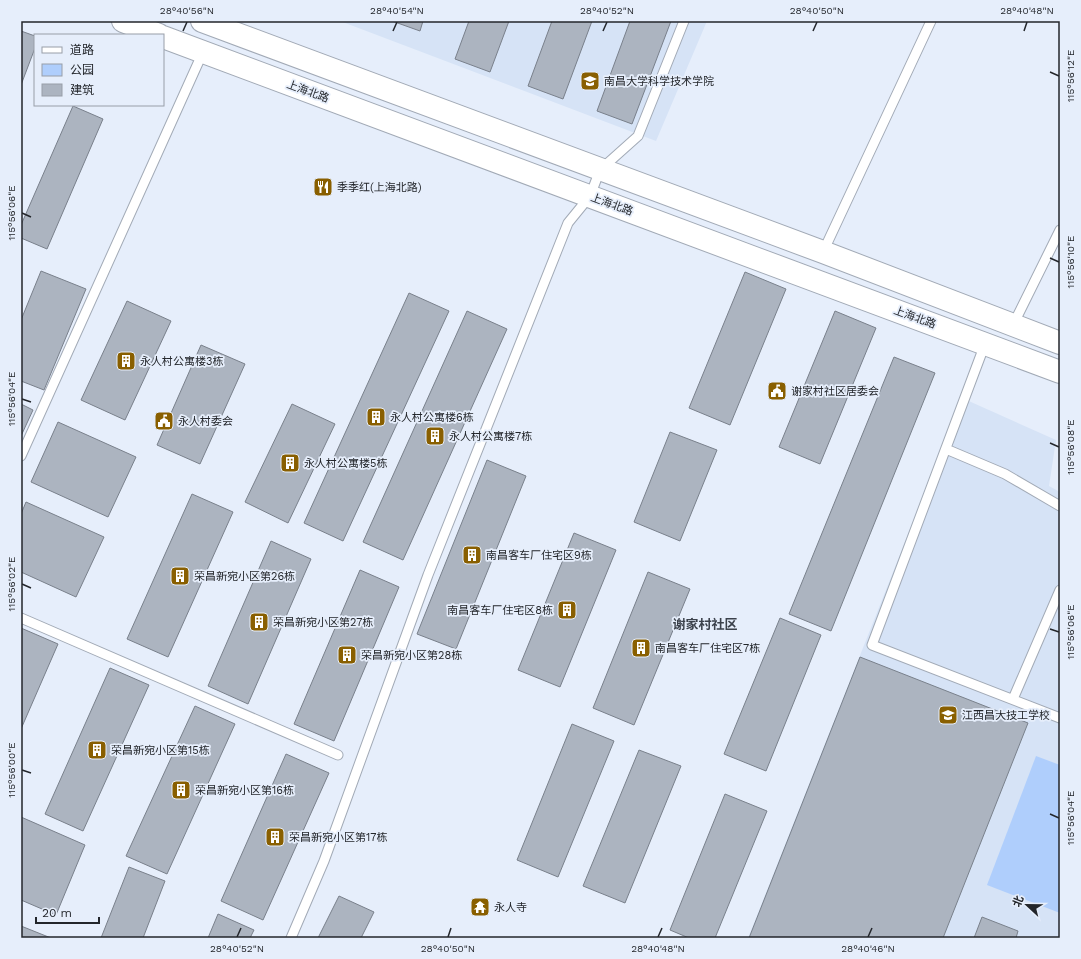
<svg xmlns="http://www.w3.org/2000/svg" width="1081" height="959" font-family="'Work Sans','Noto Sans SC',sans-serif">
<rect width="100%" height="100%" fill="#e6eefb"/>
<!-- built -->
<path fill="#d6e3f6" d="M 340,21 L 707,21 L 656,141 Z
M 962,398 L 1056,440 L 1049,486 L 1060,492 L 1060,938 L 748,938 Z"/>
<!-- green -->
<path fill="#afcefc" d="M 1036,756 L 1060,765 L 1060,913 L 987,885 Z"/>
<!-- building -->
<path fill="#acb4c0" stroke="#79808b" d="M 392,21 L 423,21 L 420,31 Z
M 469,21 L 509,21 L 490,72 L 455,59 Z
M 552,21 L 592,21 L 563,99 L 528,86 Z
M 630,21 L 671,21 L 632,124 L 597,111 Z
M 21,31 L 35,36 L 35,48 L 21,85 Z
M 73,106 L 103,119 L 47,249 L 21,238 L 21,225 Z
M 41,271 L 86,289 L 44,390 L 21,381 L 21,320 Z
M 745,272 L 786,289 L 730,425 L 689,408 Z
M 409,293 L 449,311 L 343,541 L 304,523 Z
M 127,301 L 171,321 L 125,420 L 81,400 Z
M 467,311 L 507,329 L 403,560 L 363,542 Z
M 835,311 L 876,328 L 820,464 L 779,447 Z
M 201,345 L 245,364 L 200,464 L 157,445 Z
M 894,357 L 935,373 L 831,631 L 789,614 Z
M 21,404 L 33,410 L 21,436 Z
M 292,404 L 335,424 L 288,523 L 245,502 Z
M 58,422 L 136,457 L 108,517 L 31,482 Z
M 670,432 L 717,450 L 680,541 L 634,522 Z
M 487,460 L 526,476 L 456,649 L 417,634 Z
M 192,494 L 233,512 L 168,657 L 127,639 Z
M 26,502 L 104,537 L 76,597 L 21,572 L 21,514 Z
M 574,533 L 616,550 L 560,687 L 518,670 Z
M 271,541 L 311,559 L 248,704 L 208,686 Z
M 360,570 L 399,587 L 334,741 L 294,724 Z
M 648,572 L 690,589 L 634,725 L 593,708 Z
M 780,618 L 821,635 L 766,771 L 724,754 Z
M 21,628 L 58,644 L 21,729 Z
M 860,657 L 1028,723 L 943,938 L 749,938 Z
M 110,668 L 149,685 L 83,831 L 45,814 Z
M 195,706 L 235,724 L 167,874 L 126,856 Z
M 572,724 L 614,741 L 558,877 L 517,860 Z
M 639,750 L 681,766 L 625,903 L 583,886 Z
M 286,754 L 329,773 L 263,920 L 221,901 Z
M 725,794 L 767,811 L 715,938 L 689,938 L 670,930 Z
M 21,817 L 85,845 L 56,915 L 21,900 Z
M 129,867 L 165,881 L 143,938 L 101,938 Z
M 339,896 L 374,912 L 361,938 L 318,938 Z
M 218,914 L 254,930 L 250,938 L 208,938 Z
M 982,917 L 1018,931 L 1016,938 L 974,938 Z
M 21,926 L 51,938 L 21,938 Z"/>
<g fill="none" stroke-linecap="round" stroke-linejoin="round">
<defs>
<path id="service" d="M 823,252 L 931,21
M 1013,325 L 1060,230
M 985,344 L 872,645 L 1060,718
M 946,449 L 1005,474 L 1060,506
M 21,456 L 203,52
M 21,618 L 338,755
M 1013,699 L 1060,590
M 291,938 L 324,861 L 428,575 L 568,223 L 590,196 L 600,170 L 638,136 L 684,21"/>
<path id="secondary" d="M 123,21 L 159,35
M 202,21 L 823,252 L 1060,343
M 163,37 L 1060,372"/>
</defs>
<!-- service casing -->
<use href="#service" stroke="#a2aab6" stroke-width="11"/>
<!-- secondary casing -->
<use href="#secondary" stroke="#a2aab6" stroke-width="24"/>
<!-- service -->
<use href="#service" stroke="#fff" stroke-width="9"/>
<!-- secondary -->
<use href="#secondary" stroke="#fff" stroke-width="22"/>
</g>
<!-- ticks -->
<path fill="none" stroke="#23262b" stroke-width="1.5" d="M 183,31 L 187,22M 393,31 L 397,22M 603,31 L 607,22M 813,31 L 817,22M 1024,31 L 1027,22M 1050,72 L 1059,76M 22,213 L 31,217M 1050,258 L 1059,262M 22,399 L 31,402M 1050,443 L 1059,447M 22,584 L 31,588M 1050,629 L 1059,632M 22,770 L 31,773M 1050,814 L 1059,818M 237,937 L 241,928M 448,937 L 451,928M 658,937 L 662,928M 868,937 L 872,928"/>
<!-- icons -->
<defs>
<symbol id="university-square" viewBox="-11 -11 22 22"><rect x="-9" y="-9" width="18" height="18" rx="4" fill="#895f00" stroke="#e6eefb"/><path d="M0-5L7-2L0 1L-7-2ZM-4 1L0 2.5L4 1V4Q0 6-4 4Z" fill="#fff"/></symbol>
<symbol id="restaurant-square" viewBox="-11 -11 22 22"><rect x="-9" y="-9" width="18" height="18" rx="4" fill="#895f00" stroke="#e6eefb"/><path d="M-5-6h1v4h1v-4h1v4h1v-4h1v5L-1.5 .5V6h-2V.5L-5-1ZM5-6V6H3V1.5H1.5Q1.5-4 5-6Z" fill="#fff"/></symbol>
<symbol id="building-square" viewBox="-11 -11 22 22"><rect x="-9" y="-9" width="18" height="18" rx="4" fill="#895f00" stroke="#e6eefb"/><path d="M-4-6H4V6H1V3H-1V6H-4ZM-2.5-4.3h1.7v1.8h-1.7ZM.8-4.3h1.7v1.8H.8ZM-2.5-1h1.7V.8h-1.7ZM.8-1h1.7V.8H.8Z" fill="#fff"/></symbol>
<symbol id="civic-square" viewBox="-11 -11 22 22"><rect x="-9" y="-9" width="18" height="18" rx="4" fill="#895f00" stroke="#e6eefb"/><path d="M-.6-6.5H3V-4.5H.6V-3L4-1V1h2V6H-6V1h2V-1L-.6-3ZM-1.2 2.5V6h2.4V2.5Z" fill="#fff"/></symbol>
<symbol id="school-square" viewBox="-11 -11 22 22"><rect x="-9" y="-9" width="18" height="18" rx="4" fill="#895f00" stroke="#e6eefb"/><path d="M0-5L7-2L0 1L-7-2ZM-4 1L0 2.5L4 1V4Q0 6-4 4Z" fill="#fff"/></symbol>
<symbol id="temple-square" viewBox="-11 -11 22 22"><rect x="-9" y="-9" width="18" height="18" rx="4" fill="#895f00" stroke="#e6eefb"/><path d="M0-6L5-2H3V0L6.5 2.5H4V6H1.5V3h-3V6H-4V2.5H-6.5L-3 0V-2H-5Z" fill="#fff"/></symbol>
</defs>
<g fill-rule="evenodd">
<use href="#university-square" x="579" y="70" width="22" height="22"/>
<use href="#restaurant-square" x="312" y="176" width="22" height="22"/>
<use href="#building-square" x="115" y="350" width="22" height="22"/>
<use href="#civic-square" x="766" y="380" width="22" height="22"/>
<use href="#building-square" x="365" y="406" width="22" height="22"/>
<use href="#civic-square" x="153" y="410" width="22" height="22"/>
<use href="#building-square" x="424" y="425" width="22" height="22"/>
<use href="#building-square" x="279" y="452" width="22" height="22"/>
<use href="#building-square" x="461" y="544" width="22" height="22"/>
<use href="#building-square" x="169" y="565" width="22" height="22"/>
<use href="#building-square" x="556" y="599" width="22" height="22"/>
<use href="#building-square" x="248" y="611" width="22" height="22"/>
<use href="#building-square" x="630" y="637" width="22" height="22"/>
<use href="#building-square" x="336" y="644" width="22" height="22"/>
<use href="#school-square" x="937" y="704" width="22" height="22"/>
<use href="#building-square" x="86" y="739" width="22" height="22"/>
<use href="#building-square" x="170" y="779" width="22" height="22"/>
<use href="#building-square" x="264" y="826" width="22" height="22"/>
<use href="#temple-square" x="469" y="896" width="22" height="22"/>
</g>
<g text-anchor="middle" stroke-width="3.5" stroke-linejoin="round" paint-order="stroke">
<!-- poi labels -->
<g font-size="11" fill="#23262b" stroke="#e6eefb" text-anchor="start">
<text x="604" y="85">南昌大学科学技术学院</text>
<text x="337" y="191">季季红(上海北路)</text>
<text x="140" y="365">永人村公寓楼3栋</text>
<text x="791" y="395">谢家村社区居委会</text>
<text x="390" y="421">永人村公寓楼6栋</text>
<text x="178" y="425">永人村委会</text>
<text x="449" y="440">永人村公寓楼7栋</text>
<text x="304" y="467">永人村公寓楼5栋</text>
<text x="486" y="559">南昌客车厂住宅区9栋</text>
<text x="194" y="580">荣昌新宛小区第26栋</text>
<text x="553" y="614" text-anchor="end">南昌客车厂住宅区8栋</text>
<text x="273" y="626">荣昌新宛小区第27栋</text>
<text x="655" y="652">南昌客车厂住宅区7栋</text>
<text x="361" y="659">荣昌新宛小区第28栋</text>
<text x="962" y="719">江西昌大技工学校</text>
<text x="111" y="754">荣昌新宛小区第15栋</text>
<text x="195" y="794">荣昌新宛小区第16栋</text>
<text x="289" y="841">荣昌新宛小区第17栋</text>
<text x="494" y="911">永人寺</text>
</g>
<!-- street labels -->
<g font-size="11" fill="#23262b" stroke="#e6eefb">
<text transform="translate(308 91) rotate(20)" y="4">上海北路</text>
<text transform="translate(612 204) rotate(20)" y="4">上海北路</text>
<text transform="translate(915 317) rotate(20)" y="4">上海北路</text>
</g>
<!-- quarter labels -->
<g font-size="13" font-weight="bold" fill="#3b414b" stroke="#e6eefb">
<text x="705" y="629">谢家村社区</text>
</g>
</g>
<!-- border -->
<rect width="1081" height="959" fill="none" stroke="#e6eefb" stroke-width="44"/>
<!-- legend -->
<rect x="34" y="34" width="130" height="72" fill="#e6eefb" stroke="#989ea8"/>
<rect x="42" y="47" width="20" height="6" fill="#ffffff" stroke="#989ea8"/>
<text x="70" y="54" font-size="12" fill="#23262b">道路</text>
<rect x="42" y="64" width="20" height="12" fill="#afcefc" stroke="#989ea8"/>
<text x="70" y="74" font-size="12" fill="#23262b">公园</text>
<rect x="42" y="84" width="20" height="12" fill="#acb4c0" stroke="#989ea8"/>
<text x="70" y="94" font-size="12" fill="#23262b">建筑</text>
<!-- north arrow -->
<g transform="translate(1027 905) rotate(292)" stroke="#e6eefb" stroke-width="3" paint-order="stroke">
<path d="M0-3L7 15L0 10L-7 15Z" fill="#23262b"/>
<text y="-6" font-size="11" font-weight="bold" text-anchor="middle" fill="#23262b">北</text>
</g>
<!-- scale -->
<path d="M36 917v6h63v-6" fill="none" stroke="#23262b" stroke-width="2"/>
<text x="42" y="917" font-size="12" fill="#23262b" stroke="#e6eefb" stroke-width="3" paint-order="stroke">20 m</text>
<rect x="22" y="22" width="1037" height="915" fill="none" stroke="#23262b" stroke-width="1.5"/>
<g font-size="10" text-anchor="middle" fill="#23262b">
<text x="187" y="14">28°40'56"N</text>
<text x="397" y="14">28°40'54"N</text>
<text x="607" y="14">28°40'52"N</text>
<text x="817" y="14">28°40'50"N</text>
<text x="1027" y="14">28°40'48"N</text>
<text transform="translate(1070 76) rotate(-90)" y="4">115°56'12"E</text>
<text transform="translate(11 213) rotate(-90)" y="4">115°56'06"E</text>
<text transform="translate(1070 262) rotate(-90)" y="4">115°56'10"E</text>
<text transform="translate(11 399) rotate(-90)" y="4">115°56'04"E</text>
<text transform="translate(1070 447) rotate(-90)" y="4">115°56'08"E</text>
<text transform="translate(11 584) rotate(-90)" y="4">115°56'02"E</text>
<text transform="translate(1070 632) rotate(-90)" y="4">115°56'06"E</text>
<text transform="translate(11 770) rotate(-90)" y="4">115°56'00"E</text>
<text transform="translate(1070 818) rotate(-90)" y="4">115°56'04"E</text>
<text x="237" y="952">28°40'52"N</text>
<text x="448" y="952">28°40'50"N</text>
<text x="658" y="952">28°40'48"N</text>
<text x="868" y="952">28°40'46"N</text>
</g>
</svg>
